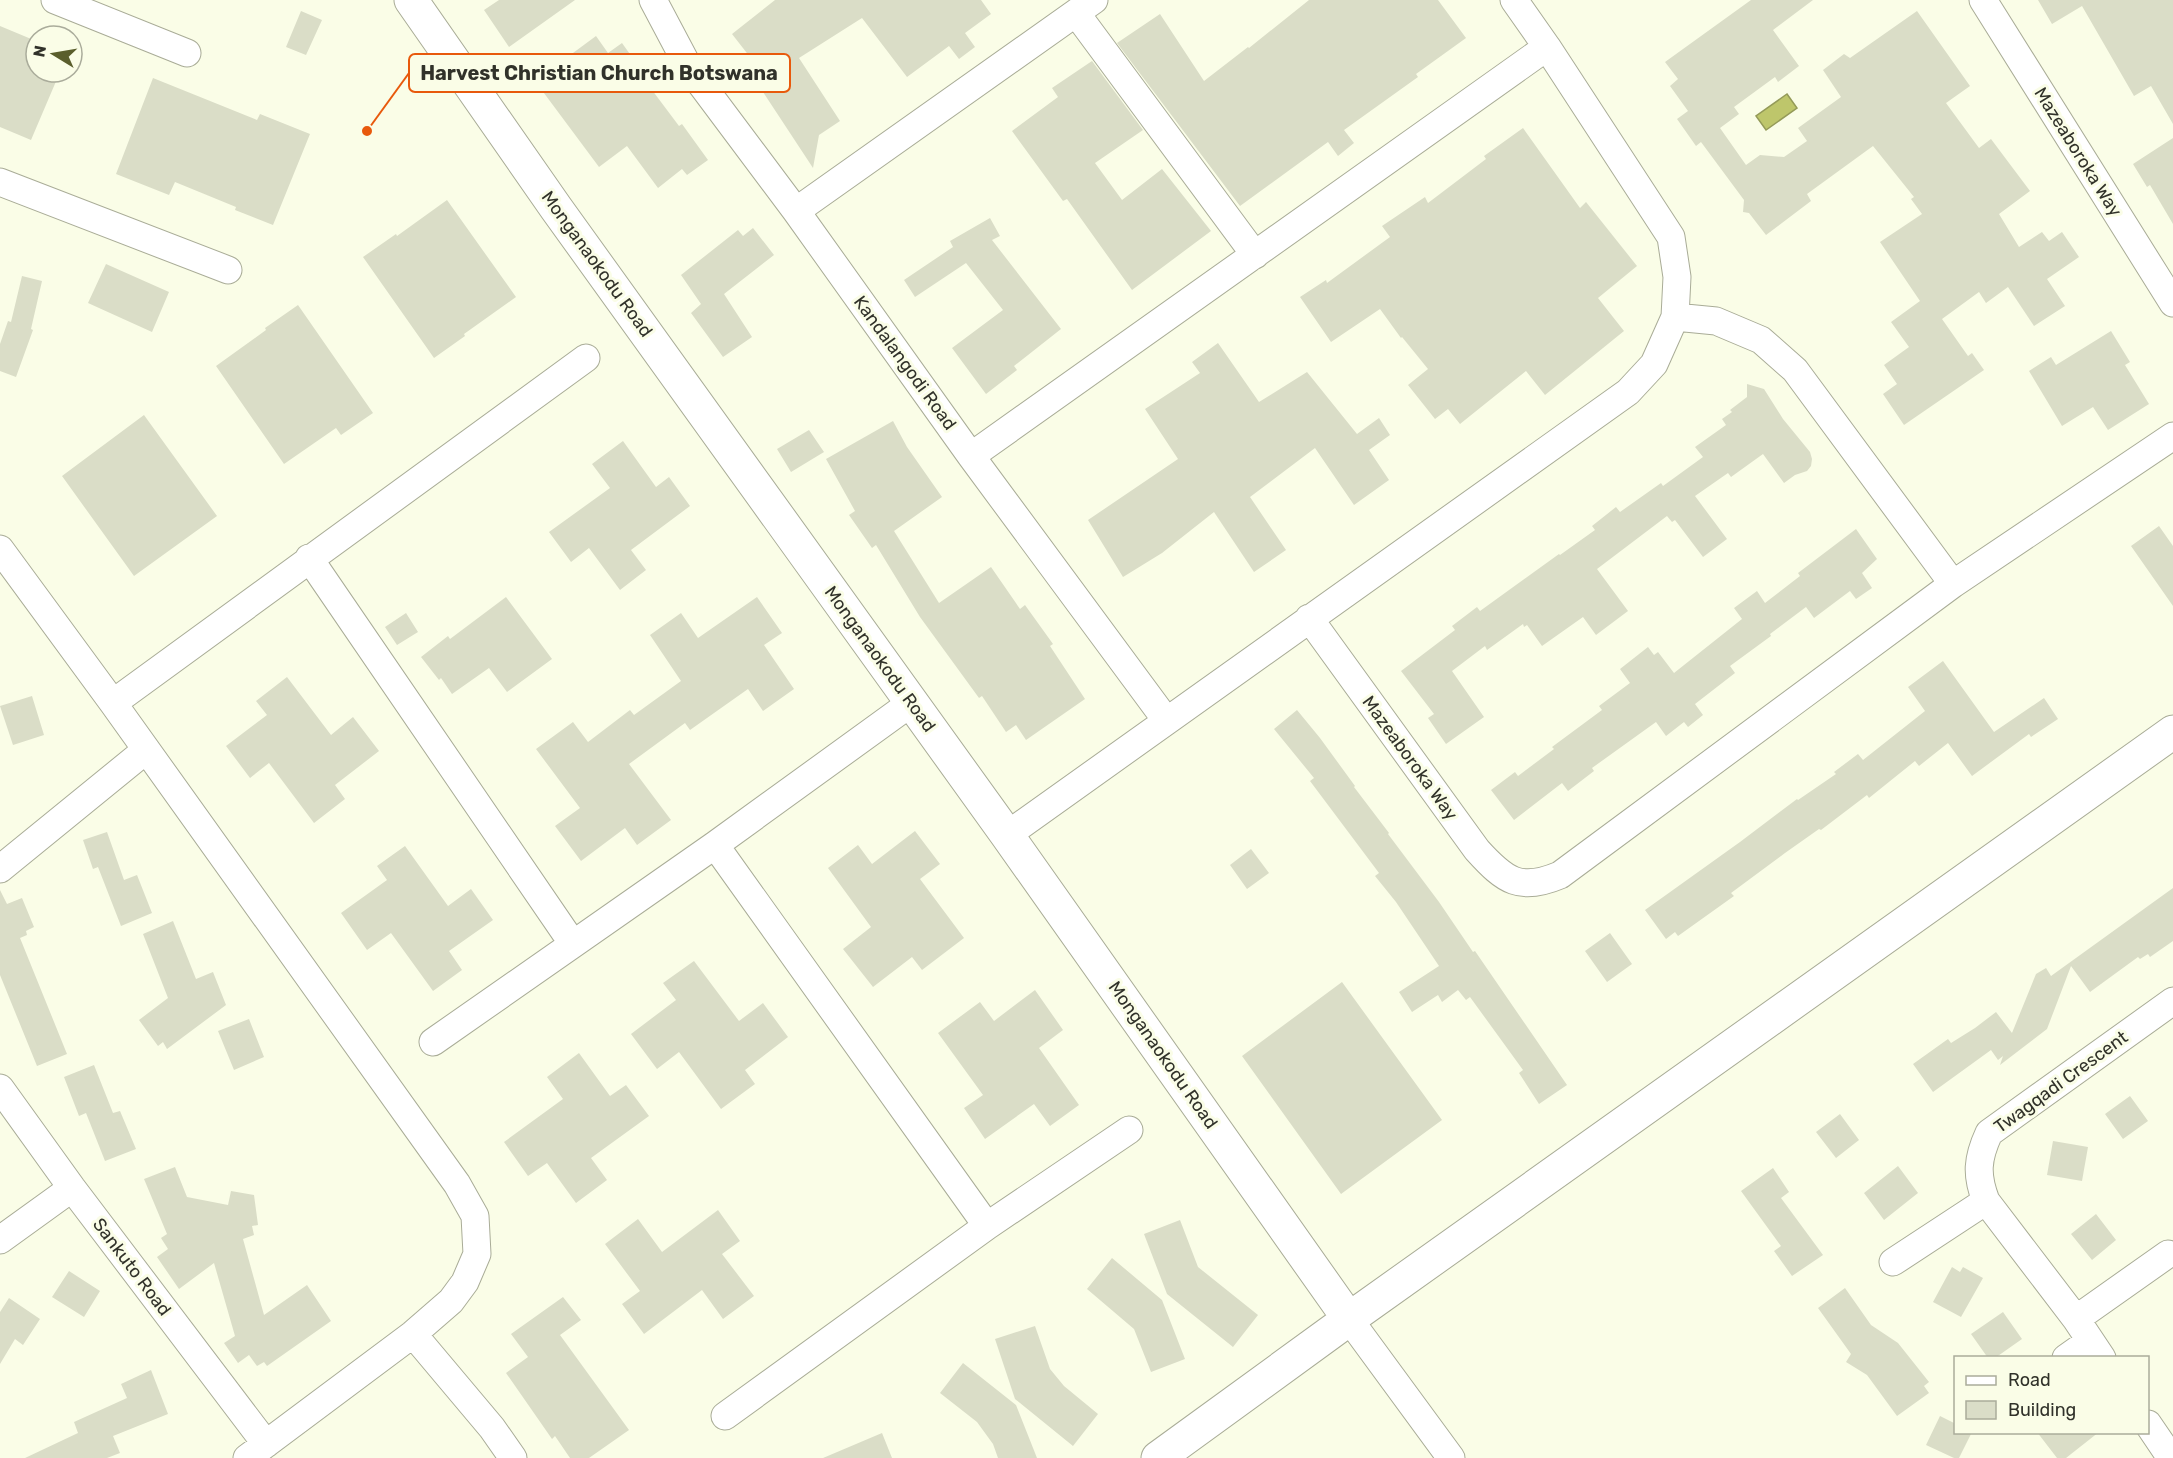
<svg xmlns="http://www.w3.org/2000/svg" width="2173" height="1458" font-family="Rubik,sans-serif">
<rect width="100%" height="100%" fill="#fafde7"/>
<!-- water -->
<path fill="#bec66b" stroke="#949a58" stroke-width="1.5" d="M 1787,94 L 1797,108 L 1766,130 L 1756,116 Z"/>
<!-- building -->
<path fill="#daddc7" d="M 499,0 L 575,0 L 509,47 L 484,10 Z
M 775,0 L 981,0 L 991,14 L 965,33 L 975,47 L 959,59 L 949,46 L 907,77 L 862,18 L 799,58 L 840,121 L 819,135 L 813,168 L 763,92 L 768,89 L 753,70 L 757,66 L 732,34 Z
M 1309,0 L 1438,0 L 1466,38 L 1416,74 L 1418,77 L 1344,130 L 1354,143 L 1338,156 L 1328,142 L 1240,206 L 1117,43 L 1160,14 L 1204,81 L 1248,47 L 1249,48 Z
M 1751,0 L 1813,0 L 1773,30 L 1799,66 L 1778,82 L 1775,77 L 1734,107 L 1739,114 L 1720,128 L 1746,165 L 1760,155 L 1784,157 L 1807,141 L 1798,128 L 1841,97 L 1823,70 L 1844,54 L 1850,58 L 1917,11 L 1970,86 L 1946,103 L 1979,148 L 1991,139 L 2030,191 L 1999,214 L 2019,247 L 2042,232 L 2049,241 L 2062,232 L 2079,257 L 2047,279 L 2065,306 L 2034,326 L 2008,287 L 1986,303 L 1979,292 L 1942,319 L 1968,356 L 1972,353 L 1984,370 L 1904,425 L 1883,394 L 1897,384 L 1884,365 L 1909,347 L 1891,322 L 1920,301 L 1880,242 L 1922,214 L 1911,199 L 1914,197 L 1873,146 L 1807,194 L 1811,201 L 1766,235 L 1749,213 L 1743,212 L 1744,200 L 1701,142 L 1696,146 L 1677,119 L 1688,111 L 1670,86 L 1678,79 L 1665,62 Z
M 2038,0 L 2173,0 L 2173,124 L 2151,86 L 2134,96 L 2082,6 L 2052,24 Z
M 301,11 L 322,20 L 306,55 L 286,47 Z
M 0,26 L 36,41 L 36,72 L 60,72 L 31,140 L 0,127 Z
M 596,36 L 608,53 L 622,43 L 637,64 L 634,66 L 679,126 L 682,124 L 708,160 L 687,175 L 682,169 L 658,188 L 627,146 L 599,167 L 535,81 Z
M 1092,61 L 1143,130 L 1095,163 L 1122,200 L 1162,169 L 1211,231 L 1132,290 L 1067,199 L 1063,201 L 1012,131 L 1058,97 L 1052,88 Z
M 153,78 L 257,120 L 260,114 L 310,134 L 273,225 L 235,210 L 236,207 L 175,182 L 169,195 L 116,174 Z
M 1523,128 L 1580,208 L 1586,202 L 1637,266 L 1598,298 L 1624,331 L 1545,395 L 1526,371 L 1460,424 L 1448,409 L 1435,419 L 1408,385 L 1428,369 L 1402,337 L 1401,338 L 1380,309 L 1331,342 L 1300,297 L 1326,280 L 1327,283 L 1390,237 L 1382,226 L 1425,197 L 1428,203 L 1486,159 L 1484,156 Z
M 2173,138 L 2173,224 L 2150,185 L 2147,187 L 2133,164 Z
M 447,200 L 516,297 L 464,334 L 465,336 L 434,358 L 363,257 L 396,234 L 397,236 Z
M 990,218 L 1000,236 L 992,240 L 1061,329 L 1014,366 L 1017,370 L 986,394 L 952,348 L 1003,310 L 966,263 L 915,297 L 904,280 L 953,247 L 950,241 Z
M 753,228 L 774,255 L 724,294 L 752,337 L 723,357 L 691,313 L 701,304 L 681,275 L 738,230 L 743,236 Z
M 106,264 L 169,292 L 152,332 L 88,303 Z
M 22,276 L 42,281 L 31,329 L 33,330 L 16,377 L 0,371 L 0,344 L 8,321 L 11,322 Z
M 298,305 L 373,413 L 341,435 L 336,428 L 284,464 L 216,366 L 266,330 L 265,328 Z
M 2111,331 L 2130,362 L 2125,365 L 2149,404 L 2108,430 L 2093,407 L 2062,426 L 2029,371 L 2051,357 L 2056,365 Z
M 1218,343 L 1259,402 L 1307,372 L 1357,434 L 1379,418 L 1390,435 L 1369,450 L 1389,480 L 1354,505 L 1315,448 L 1250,497 L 1286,550 L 1254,572 L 1214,512 L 1162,553 L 1123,577 L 1088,520 L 1178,459 L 1145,409 L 1200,373 L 1192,362 Z
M 1747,384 L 1764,389 L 1783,419 L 1810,452 L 1812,459 L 1811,466 L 1807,471 L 1795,475 L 1784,483 L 1763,454 L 1731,477 L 1728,473 L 1695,496 L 1727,539 L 1703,557 L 1675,520 L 1672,522 L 1667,516 L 1597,569 L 1628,611 L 1596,635 L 1583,617 L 1542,646 L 1527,625 L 1524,627 L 1523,624 L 1487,650 L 1485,646 L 1452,671 L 1484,717 L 1446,744 L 1428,718 L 1434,714 L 1401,671 L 1455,630 L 1452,626 L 1477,607 L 1480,611 L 1559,554 L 1560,555 L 1595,530 L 1592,526 L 1616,507 L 1620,512 L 1661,483 L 1663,486 L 1703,457 L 1695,447 L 1726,425 L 1722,419 L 1732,412 L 1730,410 L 1747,397 Z
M 144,415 L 217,516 L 134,576 L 62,476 Z
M 893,421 L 907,447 L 942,497 L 894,531 L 939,603 L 991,567 L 1020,609 L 1025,605 L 1053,644 L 1050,646 L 1085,699 L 1026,740 L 1016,725 L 1006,732 L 982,696 L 979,698 L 920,617 L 876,545 L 872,548 L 849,515 L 855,511 L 826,459 Z
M 809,430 L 824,452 L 791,472 L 777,449 Z
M 623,441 L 656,487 L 669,477 L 690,506 L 631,550 L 646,570 L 620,590 L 589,548 L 571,562 L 549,532 L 610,488 L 592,464 Z
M 2159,526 L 2173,546 L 2173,606 L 2131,546 Z
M 1856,529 L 1877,559 L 1862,573 L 1872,588 L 1856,599 L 1850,591 L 1814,618 L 1806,607 L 1770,634 L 1771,636 L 1730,666 L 1735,673 L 1695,704 L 1703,715 L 1688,727 L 1684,722 L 1666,736 L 1656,722 L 1592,768 L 1594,771 L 1568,791 L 1562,783 L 1514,820 L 1491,790 L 1515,772 L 1518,776 L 1554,749 L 1552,747 L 1602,710 L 1599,706 L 1630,683 L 1620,669 L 1648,647 L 1654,655 L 1658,652 L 1674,673 L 1742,619 L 1734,608 L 1757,591 L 1765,603 L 1800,576 L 1798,573 Z
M 506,597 L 552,659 L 507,692 L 489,668 L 452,694 L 441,678 L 439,680 L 421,657 L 448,636 L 450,639 Z
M 757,597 L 782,633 L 764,645 L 794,689 L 763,711 L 748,689 L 690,730 L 685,723 L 629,764 L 671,820 L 637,845 L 625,828 L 581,861 L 555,826 L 580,808 L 536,749 L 573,722 L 588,742 L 630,710 L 634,715 L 681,681 L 650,635 L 681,613 L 698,638 Z
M 406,613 L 418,632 L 397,645 L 385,627 Z
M 1943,661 L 1994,732 L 2044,698 L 2058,719 L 2031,737 L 2029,734 L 1972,776 L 1948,743 L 1919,766 L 1915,761 L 1869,798 L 1867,795 L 1821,830 L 1819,829 L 1785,853 L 1731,893 L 1734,896 L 1678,936 L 1675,932 L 1666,939 L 1645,910 L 1740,842 L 1797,799 L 1798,800 L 1836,774 L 1834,772 L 1858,754 L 1863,760 L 1925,711 L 1908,687 Z
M 287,677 L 331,735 L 353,717 L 379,751 L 335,785 L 345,799 L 314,823 L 269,763 L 250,778 L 226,746 L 267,715 L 256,701 Z
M 32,696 L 44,735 L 13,745 L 0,706 Z
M 1297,710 L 1320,738 L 1355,786 L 1354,787 L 1389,833 L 1388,834 L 1439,902 L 1473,952 L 1475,951 L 1567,1085 L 1539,1104 L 1519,1073 L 1523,1070 L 1470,997 L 1466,1000 L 1458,990 L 1442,1002 L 1438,995 L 1412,1012 L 1399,992 L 1439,966 L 1396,902 L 1375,876 L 1379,873 L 1310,781 L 1314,778 L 1274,729 Z
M 915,831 L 940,864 L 920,879 L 964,938 L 922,970 L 912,957 L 873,987 L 843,949 L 871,927 L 828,868 L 858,845 L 872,864 Z
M 107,832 L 124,880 L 137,875 L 152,913 L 121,926 L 98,867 L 93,869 L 83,840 Z
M 405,846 L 448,906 L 471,889 L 493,920 L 449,951 L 462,970 L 433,991 L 391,933 L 367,950 L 341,913 L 387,880 L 377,866 Z
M 1251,849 L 1269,873 L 1247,889 L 1230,865 Z
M 2173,888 L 2173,941 L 2150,957 L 2148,954 L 2140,959 L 2138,957 L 2090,992 L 2071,966 L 2047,1029 L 2000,1065 L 2003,1056 L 1998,1060 L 1991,1050 L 1933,1092 L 1913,1064 L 1948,1039 L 1951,1043 L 1975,1028 L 1996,1012 L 2012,1033 L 2036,974 L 2046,968 L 2051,976 Z
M 0,890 L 7,904 L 22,898 L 34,927 L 26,931 L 27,935 L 20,938 L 67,1054 L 37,1066 L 0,975 Z
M 173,921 L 196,979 L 213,972 L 226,1005 L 167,1049 L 163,1042 L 158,1046 L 139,1020 L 168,998 L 143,934 Z
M 1610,933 L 1632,964 L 1607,982 L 1585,951 Z
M 694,961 L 739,1021 L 763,1003 L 788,1037 L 745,1070 L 755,1084 L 721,1109 L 679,1052 L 657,1069 L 631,1034 L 676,1000 L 663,983 Z
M 1342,982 L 1442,1120 L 1341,1194 L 1242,1056 Z
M 1035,990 L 1063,1030 L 1039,1048 L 1079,1105 L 1050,1126 L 1034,1104 L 985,1139 L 964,1108 L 983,1095 L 938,1033 L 980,1002 L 994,1021 Z
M 249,1019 L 264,1057 L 234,1070 L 218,1031 Z
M 579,1053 L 610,1096 L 626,1085 L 649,1116 L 591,1158 L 607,1180 L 576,1203 L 547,1163 L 528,1176 L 504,1142 L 563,1099 L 547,1077 Z
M 94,1065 L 113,1113 L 120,1111 L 136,1149 L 105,1161 L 86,1113 L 79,1116 L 64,1077 Z
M 2130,1096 L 2148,1121 L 2123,1139 L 2105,1114 Z
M 1840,1114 L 1859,1140 L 1836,1158 L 1816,1132 Z
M 2053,1141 L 2088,1147 L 2082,1181 L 2047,1175 Z
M 1898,1166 L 1918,1193 L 1884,1220 L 1864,1193 Z
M 175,1167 L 187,1197 L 228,1205 L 231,1191 L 254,1195 L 258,1225 L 252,1226 L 254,1235 L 243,1239 L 264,1315 L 307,1285 L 331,1321 L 267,1366 L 264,1362 L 257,1366 L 249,1355 L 238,1363 L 224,1343 L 235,1336 L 214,1263 L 179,1289 L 157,1257 L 168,1249 L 161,1238 L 167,1234 L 144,1179 Z
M 1773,1168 L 1789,1192 L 1781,1198 L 1823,1255 L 1792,1276 L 1774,1251 L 1781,1246 L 1741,1191 Z
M 718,1210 L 740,1241 L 722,1254 L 754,1296 L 723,1319 L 702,1290 L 644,1334 L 622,1304 L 640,1291 L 605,1244 L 638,1219 L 662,1252 Z
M 2096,1214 L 2116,1240 L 2092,1260 L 2071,1234 Z
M 1180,1220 L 1198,1267 L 1258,1315 L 1233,1347 L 1167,1294 L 1144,1234 Z
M 1112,1258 L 1162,1300 L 1185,1359 L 1151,1372 L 1134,1329 L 1087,1289 Z
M 1952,1267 L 1960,1272 L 1963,1267 L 1983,1278 L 1961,1317 L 1933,1302 Z
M 69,1271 L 100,1291 L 84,1317 L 52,1297 Z
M 1845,1288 L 1871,1325 L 1898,1343 L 1929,1382 L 1924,1386 L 1929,1393 L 1897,1416 L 1867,1375 L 1846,1362 L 1851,1354 L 1818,1308 Z
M 563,1297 L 581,1320 L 560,1335 L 629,1430 L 589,1458 L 570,1458 L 555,1436 L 552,1439 L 506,1373 L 528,1357 L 511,1334 Z
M 9,1298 L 40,1319 L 23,1345 L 15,1339 L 0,1364 L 0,1312 Z
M 2003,1312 L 2022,1339 L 1995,1358 L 1988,1358 L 1971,1334 Z
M 1035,1326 L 1050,1369 L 1064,1386 L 1098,1414 L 1073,1446 L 1015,1399 L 995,1339 Z
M 963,1363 L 1016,1405 L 1037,1458 L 998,1458 L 993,1444 L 977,1422 L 940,1393 Z
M 151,1370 L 168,1414 L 113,1436 L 120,1453 L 107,1458 L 25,1458 L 78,1433 L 74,1422 L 127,1398 L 121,1384 Z
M 1940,1416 L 1956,1424 L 1956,1432 L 1972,1432 L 1959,1458 L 1954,1458 L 1926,1445 Z
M 2037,1432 L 2099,1432 L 2066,1458 L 2057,1458 Z
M 882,1433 L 892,1458 L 823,1458 Z"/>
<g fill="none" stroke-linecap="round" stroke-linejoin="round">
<defs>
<path id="minor" d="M 55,0 L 187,53
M 653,0 L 689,68 L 796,211 L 971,456 L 1166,720
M 1983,0 L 2173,303
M 1076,13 L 1255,255
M 0,182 L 228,270
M 796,211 L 1094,0
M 1675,317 L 1716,321 L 1761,340 L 1795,370 L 1953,584
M 971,456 L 1547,47
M 0,549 L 113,703 L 457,1184 L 475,1216 L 477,1254 L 465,1282 L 451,1301 L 413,1334 L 247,1458
M 309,558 L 573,944
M 1309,618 L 1477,850 C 1505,881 1520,892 1560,875 L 1953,584 L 2173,436
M 113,703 L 586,358
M 1007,835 L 1628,392 L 1654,364 L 1675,317 L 1677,277 L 1671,237 L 1547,47 L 1514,0
M 715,845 L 987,1226
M 0,869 L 146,750
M 433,1042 L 715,845 L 911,703
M 0,1088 L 72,1188 L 266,1444
M 0,1240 L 72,1188
M 1893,1262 L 1986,1201
M 1349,1319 L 1451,1458
M 2076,1319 L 2168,1254
M 413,1334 L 492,1428 L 513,1458
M 2066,1358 L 2090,1341
M 2102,1358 L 2076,1319 L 1986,1201 C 1976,1175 1977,1159 1989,1133 L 2173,1001
M 725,1416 L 987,1226 L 1129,1130
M 2148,1424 L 2171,1458"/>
<path id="tertiary" d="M 411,0 L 556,208 L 1007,835 L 1349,1319
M 1158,1458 L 1349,1319 L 2173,732"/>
</defs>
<!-- minor casing -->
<use href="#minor" stroke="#a9ac97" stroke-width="29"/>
<!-- tertiary casing -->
<use href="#tertiary" stroke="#a9ac97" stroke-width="35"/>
<!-- minor -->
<use href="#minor" stroke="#fff" stroke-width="27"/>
<!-- tertiary -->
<use href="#tertiary" stroke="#fff" stroke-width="33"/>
</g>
<g text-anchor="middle" stroke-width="6" stroke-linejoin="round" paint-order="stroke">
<!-- street labels -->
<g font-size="18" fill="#31322a" stroke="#fafde7">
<text transform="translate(2078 152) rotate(58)" y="6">Mazeaboroka Way</text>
<text transform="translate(597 264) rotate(54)" y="6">Monganaokodu Road</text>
<text transform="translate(905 363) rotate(54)" y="6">Kandalangodi Road</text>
<text transform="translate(880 659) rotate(54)" y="6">Monganaokodu Road</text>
<text transform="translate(1410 758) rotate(54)" y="6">Mazeaboroka Way</text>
<text transform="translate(1163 1055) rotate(55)" y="6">Monganaokodu Road</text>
<text transform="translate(2061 1082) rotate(-36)" y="6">Twagqadi Crescent</text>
<text transform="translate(132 1267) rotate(53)" y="6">Sankuto Road</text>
</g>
</g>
<!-- callouts -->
<path fill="none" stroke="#e8590c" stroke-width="2" d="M367 131L409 73"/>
<circle fill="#e8590c" stroke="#fafde7" stroke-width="2" cx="367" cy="131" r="6"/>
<rect fill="#fafde7" stroke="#e8590c" stroke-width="2" x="409" y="54" width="381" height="38" rx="6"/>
<g font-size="20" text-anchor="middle" font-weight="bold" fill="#31322a">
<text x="599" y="80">Harvest Christian Church Botswana</text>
</g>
<!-- legend -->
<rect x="1954" y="1356" width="195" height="78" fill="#fafde7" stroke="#aaac9b" stroke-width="1.5"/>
<rect x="1966" y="1376" width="30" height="9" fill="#ffffff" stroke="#aaac9b" stroke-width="1.5"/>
<text x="2008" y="1386" font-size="18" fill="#31322a">Road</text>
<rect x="1966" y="1401" width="30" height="18" fill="#daddc7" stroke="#aaac9b" stroke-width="1.5"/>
<text x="2008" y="1416" font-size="18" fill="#31322a">Building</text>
<!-- north arrow -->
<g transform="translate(54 54) rotate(281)"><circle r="28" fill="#fafde7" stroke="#aaac9b" stroke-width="1.5"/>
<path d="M0-4.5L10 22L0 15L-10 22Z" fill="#5a5e2c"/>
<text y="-9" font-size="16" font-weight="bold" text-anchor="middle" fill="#31322a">N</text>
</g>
</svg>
